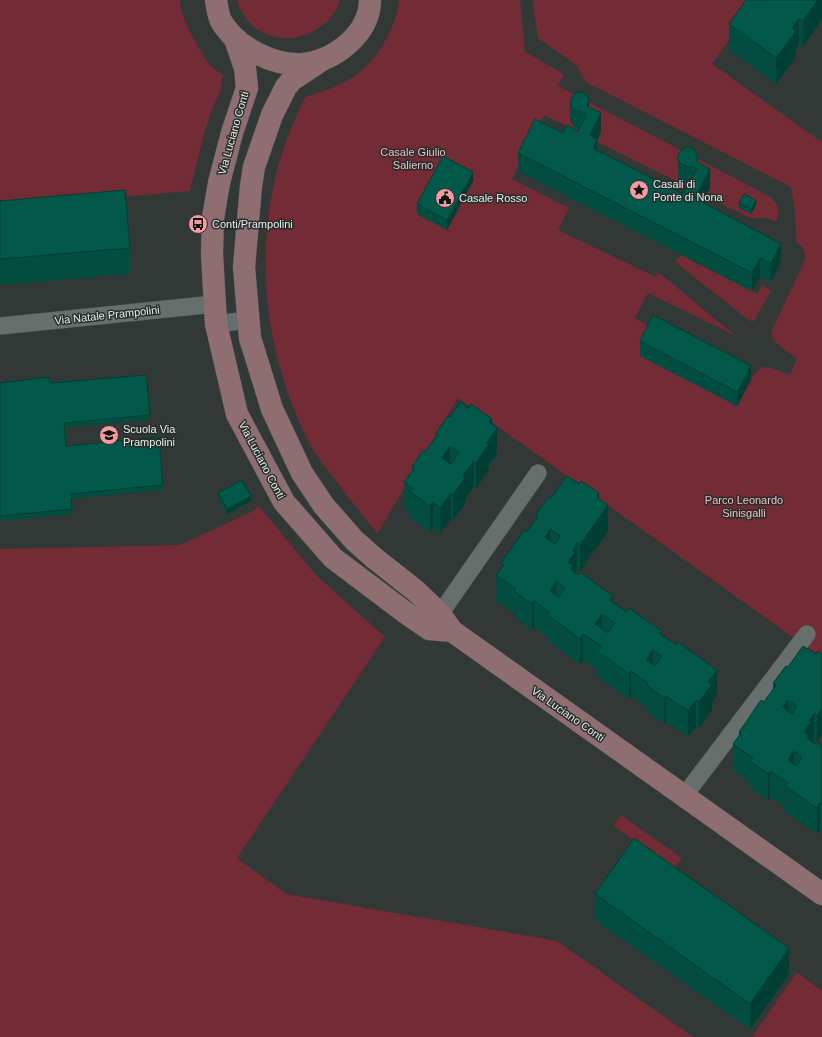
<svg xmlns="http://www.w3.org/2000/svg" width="822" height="1037" font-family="Helvetica,sans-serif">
<rect width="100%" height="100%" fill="#313836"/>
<!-- green -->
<path fill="#732b36" d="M 0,0 L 180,0 C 180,18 200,51 210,65 C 214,69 219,72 223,75 L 220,91 L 211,112 L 204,134 L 190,191 L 0,207 Z
M 237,0 L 340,0 C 338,9 332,17 325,23 C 296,50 248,40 237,0 Z
M 399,0 L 520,0 L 525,52 L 564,74 L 558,86 L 765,194 C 779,202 779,207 777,222 L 767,218 L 750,218 L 544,115 L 512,179 L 569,208 L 558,230 L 656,277 L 658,272 L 736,336 L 648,293 L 635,318 L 653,329 L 737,406 C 742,397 755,365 766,367 C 774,368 782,372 790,375 L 797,358 C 788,352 773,344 771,332 L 805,260 C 806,250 802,247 796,241 L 795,212 L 791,187 L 586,82 L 576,65 L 538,38 L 533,5 L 534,0 L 758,0 L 712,64 L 822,142 L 822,658 L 458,398 L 377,534 C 365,518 352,502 340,486 C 330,473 318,459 310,444 C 264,356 252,249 282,153 C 288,134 297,116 305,97 C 321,92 338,87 353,77 C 376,62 397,27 399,0 Z
M 681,255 L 757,294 L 762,285 L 771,291 L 754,321 L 750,321 L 675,262 Z
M 259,506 L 316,575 L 385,637 L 237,858 L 286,894 L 557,941 L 693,1037 L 0,1037 L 0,549 L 180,545 L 251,512 Z
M 621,815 L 682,858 L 674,869 L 613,826 Z
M 797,972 L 822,991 L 822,1037 L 752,1037 Z"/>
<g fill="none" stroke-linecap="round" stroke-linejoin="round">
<defs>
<path id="street" d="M 216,324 L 248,320
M 0,326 L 215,304
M 433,624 L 538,473
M 684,796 L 807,634"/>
<path id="secondary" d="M 216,0 C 217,6 218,15 221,21 C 236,47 273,66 303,64 C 335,61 370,33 370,0
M 235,39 L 245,68 L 247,88 L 232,133 L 219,183 L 213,218 L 212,254 L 216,324 L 237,414 L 284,502 L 333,558 L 406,613 L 429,629 L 452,631
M 325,58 L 292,80 L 286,87 L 272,115 L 254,167 L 251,186 L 244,267 L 250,338 L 272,409 L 302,473 L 324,506 L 354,540 L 373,557 L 416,591 L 440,614 L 452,631 L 822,894"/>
</defs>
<!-- street casing -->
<use href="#street" stroke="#4e5554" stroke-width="18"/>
<!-- secondary casing -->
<use href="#secondary" stroke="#4e5554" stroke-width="23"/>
<!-- street -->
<use href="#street" stroke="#666f6c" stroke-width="17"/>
<!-- secondary -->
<use href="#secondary" stroke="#8f6e71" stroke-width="22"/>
</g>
<!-- wall -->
<path fill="#024d40" d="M 822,0 L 803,47 L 799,44 L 796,48 L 796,56 L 776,84 L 729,50 L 729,24 Z
M 570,101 L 589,107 L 601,132 L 597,140 L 597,150 L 683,194 L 688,185 L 680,182 L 678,178 L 678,155 L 697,162 L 710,188 L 702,203 L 781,262 L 771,281 L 760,277 L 752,291 L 518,171 L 518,153 L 563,133 L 578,131 L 579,129 L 574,127 L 570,120 Z
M 473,181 L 447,230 L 417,214 L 417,204 Z
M 0,201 L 130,248 L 130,274 L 0,285 Z
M 739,203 L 756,205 L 751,214 L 739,208 Z
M 640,341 L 751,380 L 737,406 L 640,356 Z
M 0,383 L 50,383 L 150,415 L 150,420 L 64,428 L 66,446 L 163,485 L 163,490 L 71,499 L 72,514 L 0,521 Z
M 450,417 L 492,424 L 497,454 L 489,465 L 489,470 L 476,488 L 474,486 L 465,499 L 465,504 L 453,520 L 451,519 L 440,533 L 433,528 L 430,532 L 409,517 L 409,512 L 404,508 L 404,482 L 412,471 L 412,467 L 425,452 L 436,437 L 436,433 Z
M 218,493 L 251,501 L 227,514 L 218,498 Z
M 551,498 L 599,498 L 608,531 L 580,571 L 577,569 L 575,572 L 613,603 L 662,635 L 717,695 L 712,703 L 712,710 L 699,728 L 696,726 L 688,737 L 666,722 L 664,724 L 646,711 L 646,707 L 631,696 L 629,699 L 597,677 L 597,670 L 583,660 L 580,664 L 548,641 L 548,637 L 534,627 L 532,630 L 514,617 L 514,613 L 496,601 L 496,575 L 501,568 L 501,563 L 527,532 L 536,519 L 536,514 Z
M 816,654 L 822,654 L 822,734 L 817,741 L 814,739 L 812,742 L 815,744 L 822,746 L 822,830 L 820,829 L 817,834 L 785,812 L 785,807 L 770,797 L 768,800 L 750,787 L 750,782 L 733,770 L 733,744 L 739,737 L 739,732 L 764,702 L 773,689 L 773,683 L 788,667 Z
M 595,894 L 789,974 L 750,1029 L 595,920 Z"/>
<!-- shaded-wall -->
<path fill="#013e34" d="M 818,0 L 822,0 L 822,19 L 803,47 L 803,21 Z
M 799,18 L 799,44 L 796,48 L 796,56 L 776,84 L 776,58 L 792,28 Z
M 589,99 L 589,118 L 587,106 Z
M 601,113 L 601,132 L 590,154 L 590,135 Z
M 597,140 L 597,158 L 593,148 Z
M 710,169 L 710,188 L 695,217 L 695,198 Z
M 473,172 L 473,181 L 447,230 L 447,220 Z
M 756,200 L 756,205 L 751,214 L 751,209 Z
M 781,244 L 781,262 L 771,281 L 771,263 Z
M 760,258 L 760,277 L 752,291 L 752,273 Z
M 751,366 L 751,380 L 737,406 L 737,392 Z
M 492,419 L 492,436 L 497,428 L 497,454 L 489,465 L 489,470 L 476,488 L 476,463 L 487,443 L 489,422 Z
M 450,446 L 450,472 L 442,458 Z
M 474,461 L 474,486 L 465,499 L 465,504 L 453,520 L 453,495 L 463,476 Z
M 451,493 L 451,519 L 440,533 L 440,508 Z
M 599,493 L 599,518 L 608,505 L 608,531 L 580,571 L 580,545 L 597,497 Z
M 251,496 L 251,501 L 227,514 L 227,509 Z
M 433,502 L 433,528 L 430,532 L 430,506 Z
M 550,529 L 550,555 L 545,537 Z
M 577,543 L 577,569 L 575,573 L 571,595 L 568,562 L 573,551 Z
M 556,581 L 556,607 L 550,591 Z
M 613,596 L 613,621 L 610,600 Z
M 534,601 L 534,627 L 532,630 L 532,604 Z
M 602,614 L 602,640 L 595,624 Z
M 583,634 L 583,660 L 580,664 L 580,639 Z
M 653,650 L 653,676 L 646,660 Z
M 717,670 L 717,695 L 712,703 L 712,710 L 699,728 L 699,702 L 708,682 Z
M 631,671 L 631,696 L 629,699 L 629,674 Z
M 666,696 L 666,722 L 664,724 L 664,698 Z
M 696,700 L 696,726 L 688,737 L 688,711 Z
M 788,700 L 788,726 L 783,707 Z
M 822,709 L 822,734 L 817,741 L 817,716 Z
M 814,714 L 814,739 L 811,745 L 811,748 L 804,732 L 809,721 Z
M 794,751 L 794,777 L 788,760 Z
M 770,771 L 770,797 L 768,800 L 768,774 Z
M 820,803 L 820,829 L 817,834 L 817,808 Z
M 789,948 L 789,974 L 750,1029 L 750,1004 Z"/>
<!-- building -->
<path fill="#02594a" stroke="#013e34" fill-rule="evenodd" d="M 746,0 L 818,0 L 803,21 L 799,18 L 792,28 L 796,31 L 776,58 L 729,24 Z
M 582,92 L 586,94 L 589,99 L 587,106 L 601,113 L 590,135 L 597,140 L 593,148 L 683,194 L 697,169 L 692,166 L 688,167 L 680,163 L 678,160 L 678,155 L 680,152 L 686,147 L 693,148 L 697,155 L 697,162 L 710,169 L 695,198 L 781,244 L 771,263 L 760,258 L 752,273 L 518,153 L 535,119 L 563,133 L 567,125 L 578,131 L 587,114 L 574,109 L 570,101 L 575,93 Z
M 443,156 L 473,172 L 447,220 L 417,204 Z
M 125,190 L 130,248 L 0,259 L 0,201 Z
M 744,194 L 756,200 L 751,209 L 739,203 Z
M 653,315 L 751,366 L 737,392 L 640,341 Z
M 146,375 L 150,415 L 64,423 L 66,446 L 159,437 L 163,485 L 71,494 L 72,509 L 0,516 L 0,383 L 49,377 L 50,383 Z
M 461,402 L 468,408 L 471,404 L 492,419 L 489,422 L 497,428 L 487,443 L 489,444 L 476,463 L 474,461 L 463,476 L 465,478 L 453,495 L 451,493 L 440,508 L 433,502 L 430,506 L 409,491 L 412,488 L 404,482 L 414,468 L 412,467 L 423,450 L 425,452 L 438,434 L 436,433 L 448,416 L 450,417 ZM 450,446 L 459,453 L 451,464 L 442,458 Z
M 567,476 L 579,484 L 581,481 L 599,493 L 597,497 L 608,505 L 580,545 L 577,543 L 573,551 L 575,552 L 568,562 L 573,566 L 571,569 L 578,575 L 580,572 L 613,596 L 610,600 L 626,612 L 629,608 L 662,631 L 660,634 L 676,645 L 678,642 L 717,670 L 708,682 L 712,684 L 699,702 L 696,700 L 688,711 L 666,696 L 664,698 L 646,685 L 648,683 L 631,671 L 629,674 L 597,651 L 601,646 L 583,634 L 580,639 L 548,615 L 550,613 L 534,601 L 532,604 L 514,591 L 516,589 L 496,575 L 504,565 L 501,563 L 524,530 L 527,532 L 538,516 L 536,514 L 549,496 L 551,498 ZM 550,529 L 560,536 L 555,544 L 545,537 ZM 556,581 L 565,588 L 559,597 L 550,591 ZM 602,614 L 615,623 L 608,633 L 595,624 ZM 653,650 L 662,657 L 655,666 L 646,660 Z
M 242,480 L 251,496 L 227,509 L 218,493 Z
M 803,646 L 816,654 L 818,651 L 822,654 L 822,709 L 817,716 L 814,714 L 809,721 L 811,722 L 804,732 L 809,735 L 807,738 L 815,744 L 817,742 L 822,746 L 822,805 L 820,803 L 817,808 L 785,786 L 788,783 L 770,771 L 768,774 L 750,761 L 753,758 L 733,744 L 741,733 L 739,732 L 761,700 L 764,702 L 776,685 L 773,683 L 786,666 L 788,667 ZM 788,700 L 797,706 L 792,714 L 783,707 ZM 794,751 L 802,757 L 796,766 L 788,760 Z
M 634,838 L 789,948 L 750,1004 L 595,894 Z"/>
<!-- icons -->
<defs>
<symbol id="sight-disc" viewBox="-11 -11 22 22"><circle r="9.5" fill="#f49aa3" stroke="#272e2c"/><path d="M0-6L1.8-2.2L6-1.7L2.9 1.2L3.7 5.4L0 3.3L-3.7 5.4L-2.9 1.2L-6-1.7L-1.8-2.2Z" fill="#111"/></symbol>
<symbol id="civic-disc" viewBox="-11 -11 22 22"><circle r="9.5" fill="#f49aa3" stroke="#272e2c"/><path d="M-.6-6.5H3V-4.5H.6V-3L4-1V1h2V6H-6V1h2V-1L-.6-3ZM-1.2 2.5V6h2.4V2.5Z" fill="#111"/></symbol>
<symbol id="bus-disc" viewBox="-11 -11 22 22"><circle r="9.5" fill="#f49aa3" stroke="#272e2c"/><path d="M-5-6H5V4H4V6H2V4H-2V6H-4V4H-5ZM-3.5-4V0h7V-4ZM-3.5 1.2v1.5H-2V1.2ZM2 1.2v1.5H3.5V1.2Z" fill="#111"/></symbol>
<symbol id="school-disc" viewBox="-11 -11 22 22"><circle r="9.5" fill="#f49aa3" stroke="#272e2c"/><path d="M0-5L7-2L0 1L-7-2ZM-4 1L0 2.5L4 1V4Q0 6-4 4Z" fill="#111"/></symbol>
</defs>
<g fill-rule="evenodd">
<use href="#sight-disc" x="628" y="179" width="22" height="22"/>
<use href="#civic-disc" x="434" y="187" width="22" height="22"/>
<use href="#bus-disc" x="187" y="213" width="22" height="22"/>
<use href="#school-disc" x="98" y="424" width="22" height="22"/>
</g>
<g text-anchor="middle" stroke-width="3" stroke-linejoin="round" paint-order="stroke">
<!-- street labels -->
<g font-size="11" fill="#e8edec" stroke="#272e2c">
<text transform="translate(233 133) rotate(-74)" y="4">Via Luciano Conti</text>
<text transform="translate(107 315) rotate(-6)" y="4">Via Natale Prampolini</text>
<text transform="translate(262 460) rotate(62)" y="4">Via Luciano Conti</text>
<text transform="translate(568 714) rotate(35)" y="4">Via Luciano Conti</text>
</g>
<!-- park labels -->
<g font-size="11" fill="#f5bec2" stroke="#272e2c">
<text x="413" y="156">Casale Giulio<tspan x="413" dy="13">Salierno</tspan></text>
<text x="744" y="504">Parco Leonardo<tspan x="744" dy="13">Sinisgalli</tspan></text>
</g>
<!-- poi labels -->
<g font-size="11" fill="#e8edec" stroke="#272e2c" text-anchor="start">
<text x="653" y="188">Casali di<tspan x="653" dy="13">Ponte di Nona</tspan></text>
<text x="459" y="202">Casale Rosso</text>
<text x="212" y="228">Conti/Prampolini</text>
<text x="123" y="433">Scuola Via<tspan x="123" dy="13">Prampolini</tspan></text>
</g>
</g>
</svg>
